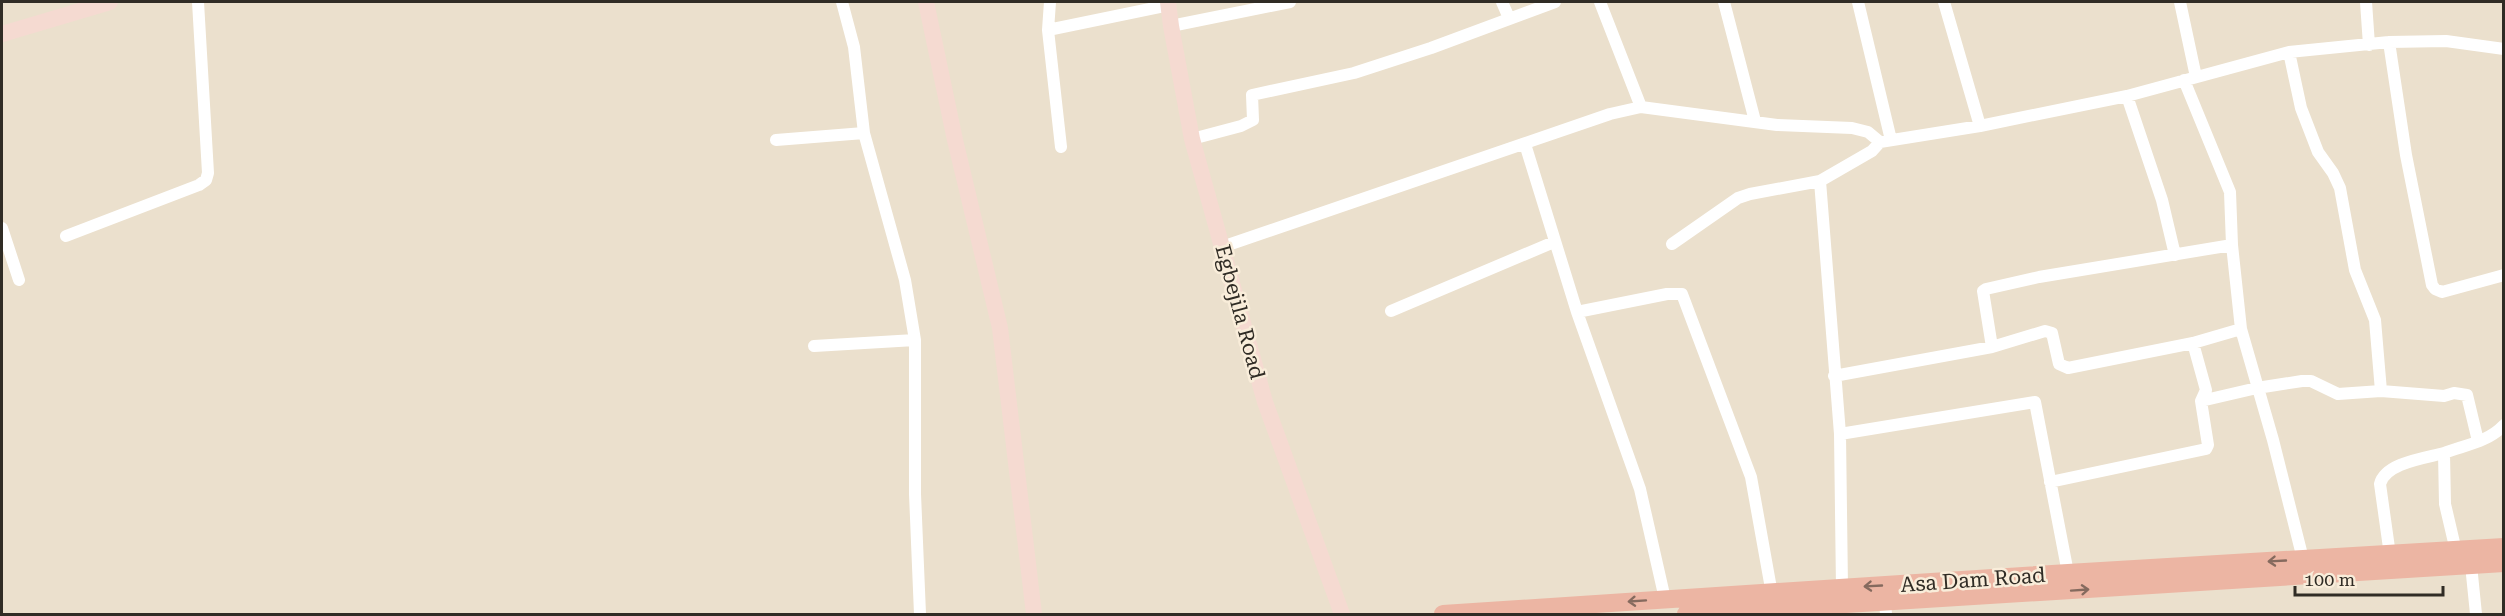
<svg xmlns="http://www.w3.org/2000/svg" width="2505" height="616" font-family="'Roboto Serif',serif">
<rect width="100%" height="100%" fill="#ebe0cd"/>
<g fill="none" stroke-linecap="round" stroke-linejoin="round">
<!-- street -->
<path stroke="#fff" stroke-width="12" d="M 842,2 L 854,47 L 864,133 L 905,280 L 915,340 L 915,494 L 920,614
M 1050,2 L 1048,30 L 1061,147
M 1502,2 L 1509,18
M 1600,2 L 1641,107
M 1724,2 L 1755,121
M 1858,2 L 1891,140
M 1944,2 L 1980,126
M 2180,2 L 2196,77
M 2366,2 L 2369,45
M 1171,26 L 1290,2
M 1048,30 L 1169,5
M 2389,42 L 2406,155 L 2432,285 L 2435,289 L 2442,292 L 2504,275
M 2289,52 L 2301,108 L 2318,152 L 2333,173 L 2340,188 L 2355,270 L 2375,320 L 2381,391
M 2184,80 L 2230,192 L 2232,245 L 2241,329 L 2273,440 L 2303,559
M 2127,96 L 2162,200 L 2175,255
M 1192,139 L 1241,126 L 1253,120 L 1252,95 L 1354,73 L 1431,48 L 1555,2
M 776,140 L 864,133
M 1525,144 L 1577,312 L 1640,489 L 1665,599
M 2,228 L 19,280
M 66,236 L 199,185 L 206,180 L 208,173 L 198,2
M 1672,244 L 1738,198 L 1750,194 L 1820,181
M 1222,247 L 1610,114 L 1641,107 L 1777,125 L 1852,128 L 1868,132 L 1880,142 L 1980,126 L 2127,96 L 2289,52 L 2389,42 L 2446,41 L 2504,49
M 1391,311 L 1554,242
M 1577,312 L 1667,294 L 1682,294 L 1751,477 L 1772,594
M 814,346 L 915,340
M 1992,347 L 1983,291 L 1986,289 L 2039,277 L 2232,245
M 1834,376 L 1992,347 L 2045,331 L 2052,333 L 2059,364 L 2068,368 L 2193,343 L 2241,329
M 2201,401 L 2257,388 L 2302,381 L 2311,381 L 2338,394 L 2381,391 L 2444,396 L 2454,393 L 2467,395 L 2478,441
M 1840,434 L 2035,402 L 2068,573
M 2050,482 L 2206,449 L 2208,445 L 2201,401 L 2206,390 L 2193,343
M 2456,551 L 2445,504 L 2444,453 C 2465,445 2488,442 2504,425
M 2390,555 L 2380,484 C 2385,463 2425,458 2444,453
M 2471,565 L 2476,614
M 1842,588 L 1840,434 L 1820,181 L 1872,151 L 1880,142
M 1885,602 L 1886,614"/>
<!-- secondary -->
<path stroke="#f5dad1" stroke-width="16" d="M 926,2 L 955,140 L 1000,328 L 1034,614
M 1168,2 L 1171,26 L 1192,139 L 1265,402 L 1342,614
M 2,34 L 110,2"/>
<!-- primary -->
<path stroke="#ecb5a3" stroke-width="18" d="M 1443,614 L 2068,573 L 2504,547
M 1686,614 L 2504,563"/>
</g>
<!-- one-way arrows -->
<defs><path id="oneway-shaft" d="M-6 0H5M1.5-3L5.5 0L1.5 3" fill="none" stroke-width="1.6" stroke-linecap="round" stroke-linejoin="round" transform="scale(1.5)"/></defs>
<g stroke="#856a5e">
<use href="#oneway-shaft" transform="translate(2277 561) rotate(177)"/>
<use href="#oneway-shaft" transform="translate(1873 586) rotate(177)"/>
<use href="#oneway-shaft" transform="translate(2080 590) rotate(-4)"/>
<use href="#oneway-shaft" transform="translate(1637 601) rotate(176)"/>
</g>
<g text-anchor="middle" stroke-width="5" stroke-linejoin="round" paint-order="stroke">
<!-- street labels -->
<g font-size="21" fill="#302c25" stroke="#f9edda">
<text transform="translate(1240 312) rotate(75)" y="7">Egbejila Road</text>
<text transform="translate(1973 580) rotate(-4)" y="7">Asa Dam Road</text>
</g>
</g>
<!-- border -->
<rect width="2505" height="616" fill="none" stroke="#302c25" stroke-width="6"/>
<!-- scale -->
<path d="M2295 586v9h148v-9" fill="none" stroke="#302c25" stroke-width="3"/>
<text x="2304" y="586" font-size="18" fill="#302c25" stroke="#f9edda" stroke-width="4.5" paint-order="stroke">100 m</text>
</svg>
